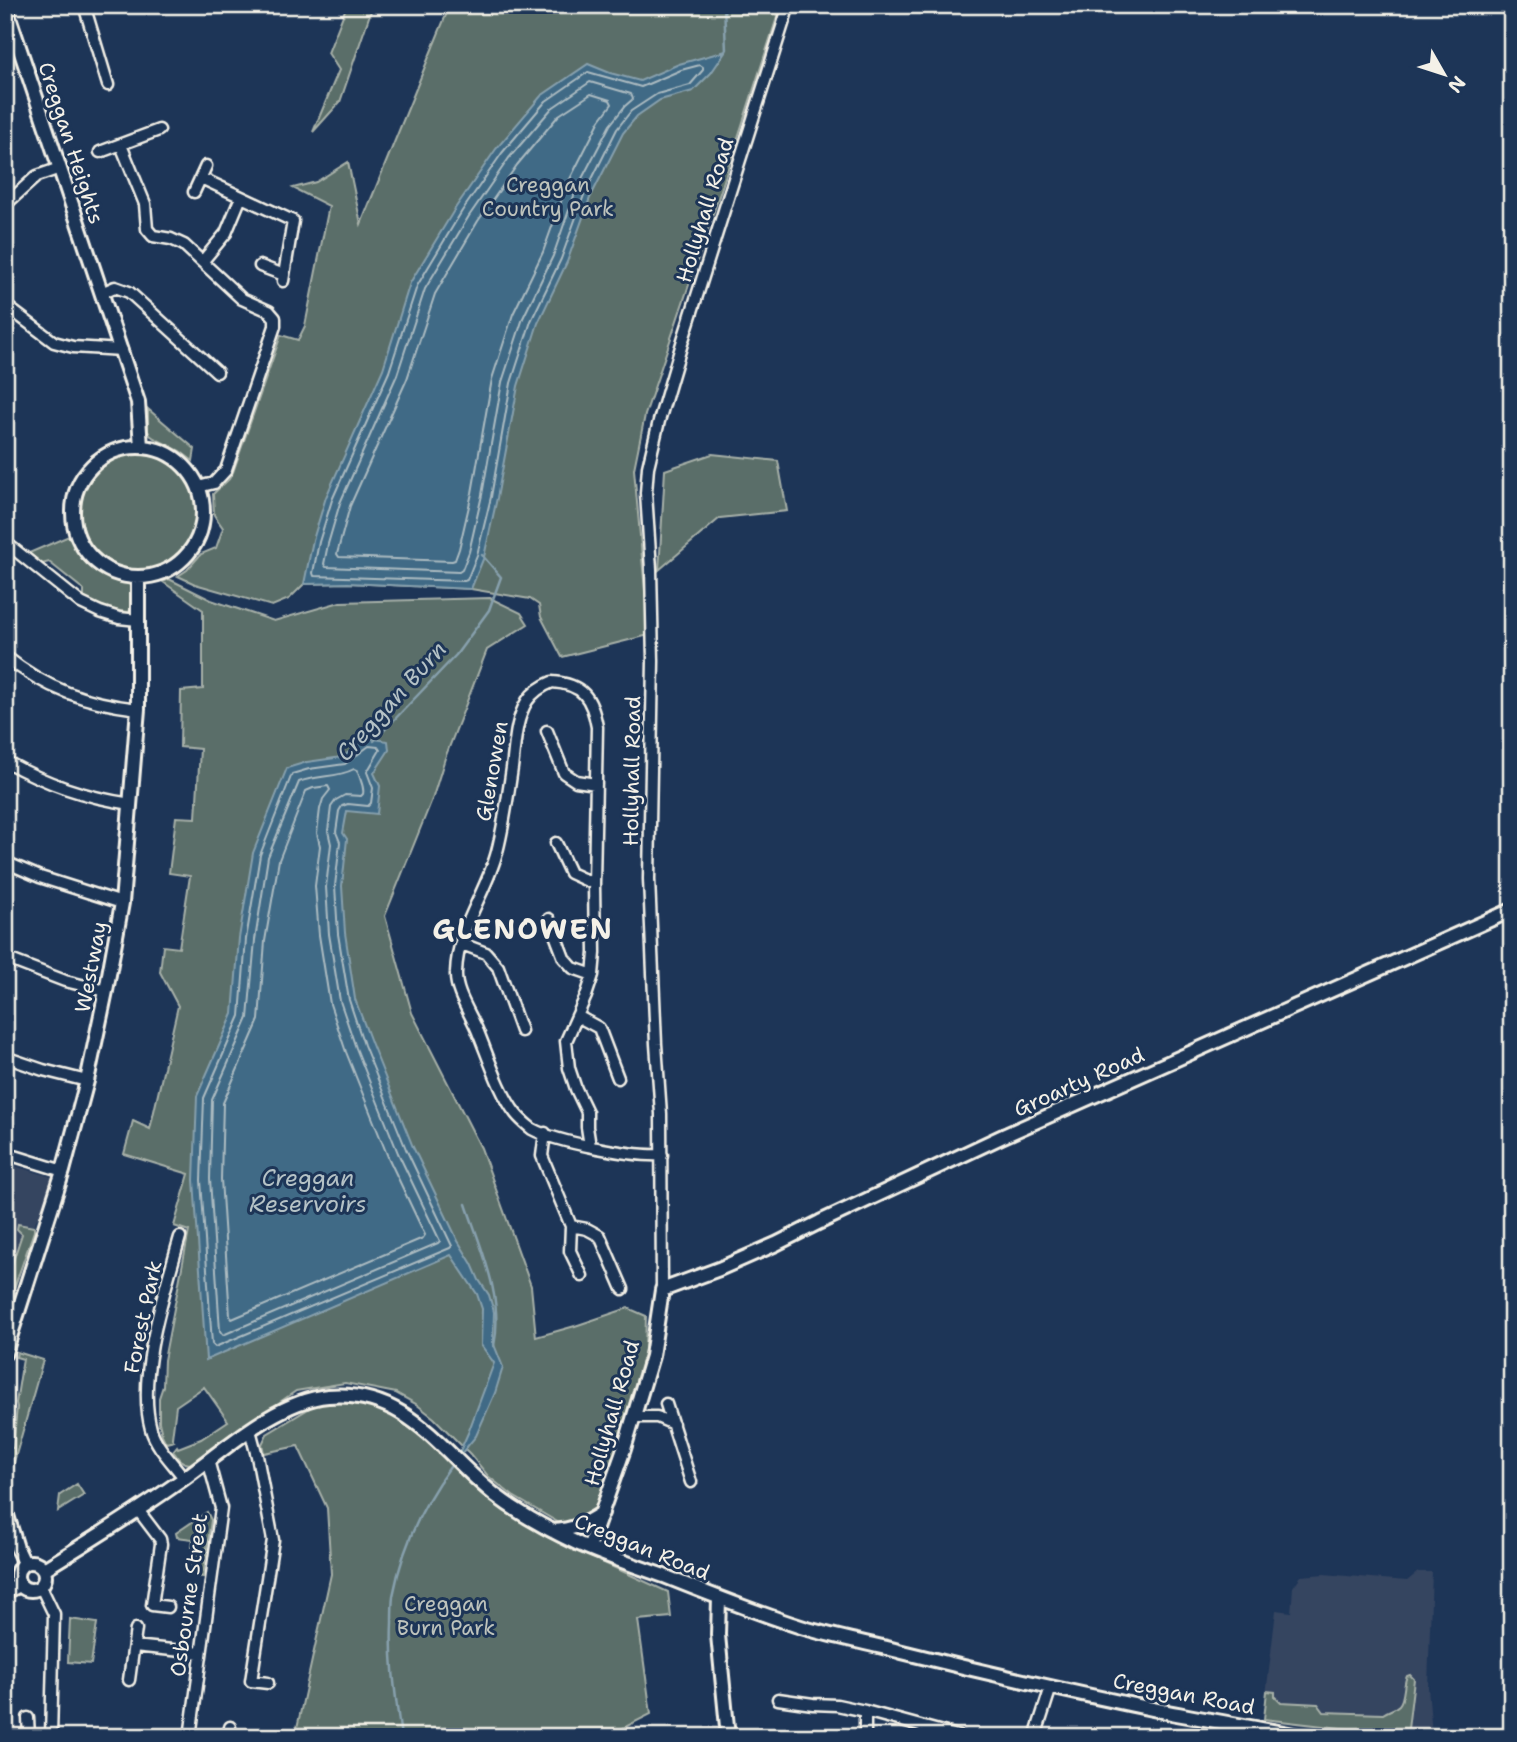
<svg xmlns="http://www.w3.org/2000/svg" width="1517" height="1742" font-family="'Shantell Sans',sans-serif">
<rect width="100%" height="100%" fill="#1d3557"/>
<filter id="ink" filterUnits="userSpaceOnUse"><feTurbulence type="fractalNoise" baseFrequency=".0143" numOctaves="2"/><feDisplacementMap in="SourceGraphic" scale="14" xChannelSelector="R" yChannelSelector="G"/><feConvolveMatrix kernelMatrix="1 2 1 2 8 2 1 2 1" color-interpolation-filters="sRGB"/></filter>
<g filter="url(#ink)">
<!-- built -->
<path fill="#344460" d="M 5,1163 L 52,1177 L 39,1217 L 36,1220 L 34,1231 L 5,1314 Z
M 1418,1572 L 1432,1572 L 1428,1687 L 1432,1734 L 1409,1733 L 1399,1737 L 1394,1737 L 1263,1720 L 1276,1610 L 1291,1612 L 1293,1587 L 1301,1576 L 1324,1574 L 1407,1581 Z"/>
<!-- green -->
<path fill="#5a6e69" stroke="#a7b0a8" stroke-width="2" d="M 339,5 L 373,5 L 340,102 L 313,132 L 339,70 L 328,53 L 345,10 Z
M 450,5 L 781,5 L 720,193 L 645,415 L 634,469 L 649,635 L 562,657 L 541,617 L 539,605 L 530,599 L 471,589 L 348,583 L 304,584 L 289,599 L 272,606 L 195,584 L 178,576 L 187,570 L 201,554 L 216,548 L 223,528 L 214,515 L 213,494 L 229,479 L 233,472 L 281,335 L 298,340 L 305,326 L 329,206 L 293,188 L 316,182 L 348,162 L 361,224 Z
M 148,409 L 195,449 L 193,461 L 180,451 L 154,438 L 150,435 L 148,431 Z
M79 511a59 59 0 1 1 118 0a59 59 0 1 1-118 0Z
M 712,454 L 778,461 L 787,511 L 720,518 L 659,570 L 665,470 Z
M 69,536 C 76,549 86,563 99,571 C 110,577 122,578 131,586 L 131,608 L 129,612 C 112,611 99,606 84,598 L 84,590 L 49,562 L 42,564 L 29,553 Z
M 169,579 L 211,600 L 274,621 L 340,602 L 490,598 L 521,613 L 528,624 L 487,650 L 445,758 L 433,797 L 385,916 L 412,1013 L 481,1148 L 531,1286 L 536,1337 L 575,1326 L 628,1308 L 646,1316 L 645,1350 L 601,1500 L 592,1513 L 576,1523 L 561,1524 L 513,1496 L 488,1476 L 470,1454 L 434,1418 L 416,1404 L 396,1393 L 345,1383 L 296,1391 L 190,1464 C 180,1463 178,1458 173,1451 L 177,1446 L 178,1448 L 201,1439 L 228,1421 L 204,1387 L 176,1406 L 172,1438 L 174,1441 L 166,1443 L 162,1435 L 159,1422 L 159,1398 L 163,1386 L 164,1360 L 189,1231 L 174,1226 L 189,1174 L 124,1154 L 133,1121 L 150,1129 L 178,1006 L 160,972 L 163,946 L 179,948 L 190,876 L 169,873 L 176,817 L 196,818 L 200,749 L 180,747 L 181,691 L 203,689 L 203,610 L 163,582 Z
M 18,1224 L 34,1227 L 34,1231 L 5,1314 L 5,1285 L 22,1234 L 17,1229 Z
M 17,1352 L 43,1360 L 8,1483 L 6,1448 L 13,1448 L 17,1407 L 16,1403 L 23,1359 L 16,1357 Z
M 345,1402 L 369,1405 L 391,1413 L 432,1442 L 492,1502 L 519,1520 L 545,1536 L 668,1592 L 671,1617 L 638,1620 L 651,1714 L 615,1732 L 615,1737 L 295,1737 L 331,1574 L 327,1508 L 298,1446 L 264,1453 L 262,1444 L 267,1434 L 315,1405 Z
M 77,1484 L 84,1495 L 58,1511 L 60,1495 Z
M 207,1512 L 211,1520 L 203,1577 L 191,1575 L 194,1548 L 192,1547 L 193,1539 L 177,1537 L 176,1533 Z
M 70,1619 L 97,1623 L 91,1664 L 68,1662 Z
M 1410,1675 L 1414,1679 L 1408,1729 L 1400,1735 L 1264,1719 L 1267,1691 L 1275,1692 L 1275,1696 L 1281,1702 L 1318,1704 L 1324,1712 L 1383,1714 C 1388,1710 1394,1710 1399,1705 C 1405,1699 1403,1684 1407,1676 Z"/>
<!-- water -->
<path fill="#3f6a86" stroke="#87a0ad" stroke-width="2" d="M 726,51 L 711,73 L 693,91 L 660,100 L 637,116 L 623,133 L 590,198 L 567,262 L 538,323 L 518,386 L 497,498 L 484,557 L 471,589 L 348,583 L 304,584 L 313,540 L 326,497 L 383,369 L 410,283 L 456,207 L 496,149 L 541,96 L 588,64 L 610,73 L 640,81 L 679,64 Z
M 368,738 L 388,741 L 389,750 L 374,773 L 380,786 L 377,814 L 347,811 L 343,833 L 347,839 L 342,886 L 345,933 L 355,999 L 371,1042 L 413,1147 L 458,1241 L 472,1264 L 479,1280 L 489,1295 L 494,1312 L 493,1342 L 503,1367 L 495,1393 L 476,1436 L 456,1460 L 468,1433 L 494,1363 L 481,1345 L 482,1309 L 477,1294 L 451,1255 L 206,1360 L 194,1180 L 197,1096 L 233,1014 L 239,938 L 253,853 L 287,768 L 307,762 L 342,757 Z"/>
<g fill="none" stroke-linecap="round" stroke-linejoin="round">
<!-- shore -->
<path stroke="#acbbc1" stroke-width="2" d="M 700,65 L 703,67 L 703,70 L 690,85 L 657,94 L 631,111 L 617,129 L 584,195 L 561,259 L 531,321 L 511,383 L 491,497 L 477,555 L 467,580 L 464,581 L 314,576 L 313,573 L 319,542 L 332,500 L 389,372 L 417,286 L 462,211 L 502,153 L 546,101 L 588,72 L 641,87 L 681,70 Z
M 590,82 L 631,94 L 633,99 L 625,106 L 610,125 L 576,190 L 553,256 L 523,318 L 502,382 L 482,495 L 469,552 L 462,570 L 459,572 L 326,567 L 324,564 L 328,544 L 340,503 L 397,375 L 425,289 L 469,216 L 509,158 L 552,108 Z
M 591,94 L 610,100 L 612,104 L 600,120 L 567,185 L 543,252 L 513,314 L 492,379 L 472,493 L 459,549 L 455,560 L 452,561 L 339,557 L 337,554 L 350,506 L 407,379 L 435,294 L 478,221 L 517,165 L 559,115 Z
M 369,746 L 378,747 L 380,750 L 367,772 L 373,788 L 371,803 L 368,806 L 348,804 L 342,806 L 339,811 L 336,832 L 340,842 L 335,886 L 338,934 L 349,1000 L 364,1045 L 406,1149 L 452,1246 L 450,1248 L 215,1347 L 212,1344 L 201,1180 L 204,1098 L 240,1016 L 246,939 L 260,855 L 292,774 L 309,769 L 345,764 Z
M 354,769 L 358,771 C 359,779 365,786 363,794 L 361,796 L 345,795 L 336,800 L 331,807 L 328,831 L 331,844 L 326,887 L 329,934 L 340,1001 L 356,1048 L 398,1153 L 440,1241 L 438,1243 L 223,1335 L 220,1331 L 210,1179 L 212,1100 L 248,1018 L 255,940 L 268,857 L 299,782 C 317,775 338,778 354,769 Z
M 328,786 L 330,790 L 323,799 L 320,809 L 317,833 L 320,846 L 315,886 L 319,935 L 330,1004 L 346,1052 L 388,1157 L 425,1235 L 423,1238 L 232,1319 L 230,1316 L 221,1179 L 223,1103 L 259,1020 L 265,941 L 279,860 L 306,791 L 313,788 Z"/>
<!-- stream -->
<path stroke="#87a0ad" stroke-width="2.5" d="M 723,53 L 726,51 L 724,5
M 374,741 L 456,655 L 489,610 L 501,577 L 482,555
M 466,1204 C 481,1249 504,1298 494,1346
M 401,1737 C 396,1699 390,1661 392,1623 C 392,1614 392,1605 393,1596 C 402,1549 422,1505 450,1467"/>
<defs>
<path id="street" d="M 84,5 L 108,85
M 121,145 L 145,204 L 147,229 L 153,236 L 171,239 L 184,245 L 242,299 L 269,311 L 275,318 L 275,326 L 226,470 L 214,483 L 198,487
M 100,152 L 159,130
M 201,178 L 293,221 L 283,281
M 194,192 L 206,166
M 5,205 L 37,176 L 60,168
M 202,262 L 226,233 L 241,197
M 260,266 L 284,275
M 101,293 L 115,287 L 129,292 L 217,372
M 5,305 L 54,342 L 73,347 L 122,350
M 5,542 L 81,603 L 100,612 L 119,618 L 138,620
M 5,656 C 46,689 86,703 138,709
M 547,731 L 564,773 L 576,781 L 596,784
M 5,761 C 47,784 84,797 131,804
M 556,843 L 570,873 L 594,884
M 5,862 L 40,877 L 122,903
M 549,919 L 564,958 L 573,968 L 593,975
M 462,944 L 486,953 L 498,967 L 521,1031
M 5,958 L 65,981 L 106,991
M 577,1016 L 599,1028 L 618,1078
M 5,1057 L 43,1070 L 87,1081
M 545,1133 L 542,1156 L 571,1226 L 570,1251 L 582,1276
M 590,1146 L 587,1127 L 587,1112 L 576,1089 L 569,1068 L 566,1041 L 586,996 L 593,975 L 595,953 L 594,884 L 597,727 C 592,698 583,684 552,682 C 542,686 533,692 527,701 C 515,721 515,746 512,768 C 508,796 504,825 497,852 C 486,894 457,928 456,973 C 455,993 471,1014 478,1032 C 488,1056 500,1094 516,1114 C 520,1119 527,1125 532,1129 C 556,1142 634,1157 662,1155
M 5,1153 L 63,1171
M 571,1226 L 587,1229 L 600,1236 L 623,1289
M 180,1237 C 165,1290 136,1376 151,1429 C 156,1447 173,1463 184,1478
M 662,1290 L 661,1114 L 656,1044 L 649,879 L 653,661 L 651,569 L 646,493 L 648,467 L 659,421 L 683,340 L 789,5
M 666,1404 L 691,1482
M 635,1417 L 657,1417 L 673,1424
M 250,1430 L 257,1456 L 273,1540 L 251,1681 L 268,1683
M 138,1510 L 160,1539 L 161,1544 L 152,1605 L 168,1607
M 41,1587 L 54,1614 L 51,1737
M 134,1646 L 201,1653
M 129,1680 L 136,1629
M 778,1699 L 813,1704 L 837,1705 L 865,1711 L 961,1737
M 28,1718 L 29,1736 L 51,1736
M 190,1737 L 221,1508 L 208,1460
M 229,1737 L 230,1727
M 865,1737 L 865,1711
M 1035,1737 L 1051,1687"/>
<path id="secondary" d="M 5,5 L 138,402 L 141,447
M73 512a65 65 0 1 1 130 0a65 65 0 1 1-130 0Z
M 5,1353 L 63,1171 L 87,1081 L 106,991 L 122,903 L 138,709 L 138,577
M 5,1509 L 17,1548 L 24,1563
M 553,1531 C 573,1530 585,1524 602,1513
M 589,1548 L 624,1449 L 652,1356 L 662,1290 L 719,1269 L 776,1244 L 820,1222 L 1001,1137 L 1512,910
M17 1576a14 14 0 1 1 28 0a14 14 0 1 1-28 0Z
M 44,1569 C 90,1541 135,1513 179,1482 C 221,1453 275,1401 328,1396 C 407,1389 441,1452 495,1495 C 521,1515 549,1530 579,1544 C 607,1556 635,1566 664,1576 C 709,1594 754,1612 801,1627 C 834,1637 869,1643 902,1652 C 990,1674 1079,1694 1167,1712 C 1213,1721 1259,1728 1304,1737
M 5,1592 L 20,1585
M 719,1598 L 718,1635 L 728,1737"/>
</defs>
<!-- street casing -->
<use href="#street" stroke="#f4f1e8" stroke-width="15"/>
<!-- secondary casing -->
<use href="#secondary" stroke="#f4f1e8" stroke-width="18"/>
<!-- street -->
<use href="#street" stroke="#1d3557" stroke-width="10"/>
<!-- secondary -->
<use href="#secondary" stroke="#1d3557" stroke-width="12"/>
</g>
</g>
<g text-anchor="middle" stroke-width="6" stroke-linejoin="round" paint-order="stroke">
<!-- street labels -->
<g font-size="21" fill="#f4f1e8" stroke="#1d3557">
<text transform="translate(71 143) rotate(72)" y="7">Creggan Heights</text>
<text transform="translate(705 210) rotate(-73)" y="7">Hollyhall Road</text>
<text transform="translate(492 771) rotate(-80)" y="7">Glenowen</text>
<text transform="translate(632 771) rotate(-89)" y="7">Hollyhall Road</text>
<text transform="translate(91 967) rotate(-79)" y="7">Westway</text>
<text transform="translate(1079 1082) rotate(-24)" y="7">Groarty Road</text>
<text transform="translate(143 1317) rotate(-78)" y="7">Forest Park</text>
<text transform="translate(612 1413) rotate(-74)" y="7">Hollyhall Road</text>
<text transform="translate(642 1547) rotate(22)" y="7">Creggan Road</text>
<text transform="translate(189 1595) rotate(-82)" y="7">Osbourne Street</text>
<text transform="translate(1184 1694) rotate(11)" y="7">Creggan Road</text>
</g>
<!-- park labels -->
<g font-size="21" fill="#bec3bc" stroke="#1d3557">
<text x="548" y="192">Creggan<tspan x="548" dy="24">Country Park</tspan></text>
<text x="446" y="1611">Creggan<tspan x="446" dy="24">Burn Park</tspan></text>
</g>
<!-- water labels -->
<g font-size="23" font-style="italic" fill="#b5c2c6" stroke="#1d3557">
<text transform="translate(391 701) rotate(-48)" y="8">Creggan Burn</text>
<text x="308" y="1186">Creggan<tspan x="308" dy="26">Reservoirs</tspan></text>
</g>
<!-- district labels -->
<g font-size="28" font-weight="bold" letter-spacing="2" fill="#f4f1e8" stroke="#1d3557">
<text x="523" y="939">GLENOWEN</text>
</g>
</g>
<!-- margin -->
<rect width="1517" height="1742" fill="none" stroke="#1d3557" stroke-width="28"/>
<rect x="14" y="14" width="1489" height="1714" fill="none" stroke="#f4f1e8" stroke-width="2.5" filter="url(#ink)"/>
<!-- north arrow -->
<g transform="translate(1444 74) rotate(129)" stroke="#1d3557" stroke-width="5" paint-order="stroke">
<path d="M0-5L12 26L0 18L-12 26Z" fill="#f4f1e8"/>
<text y="-10" font-size="19" font-weight="bold" text-anchor="middle" fill="#f4f1e8">N</text>
</g>
</svg>
